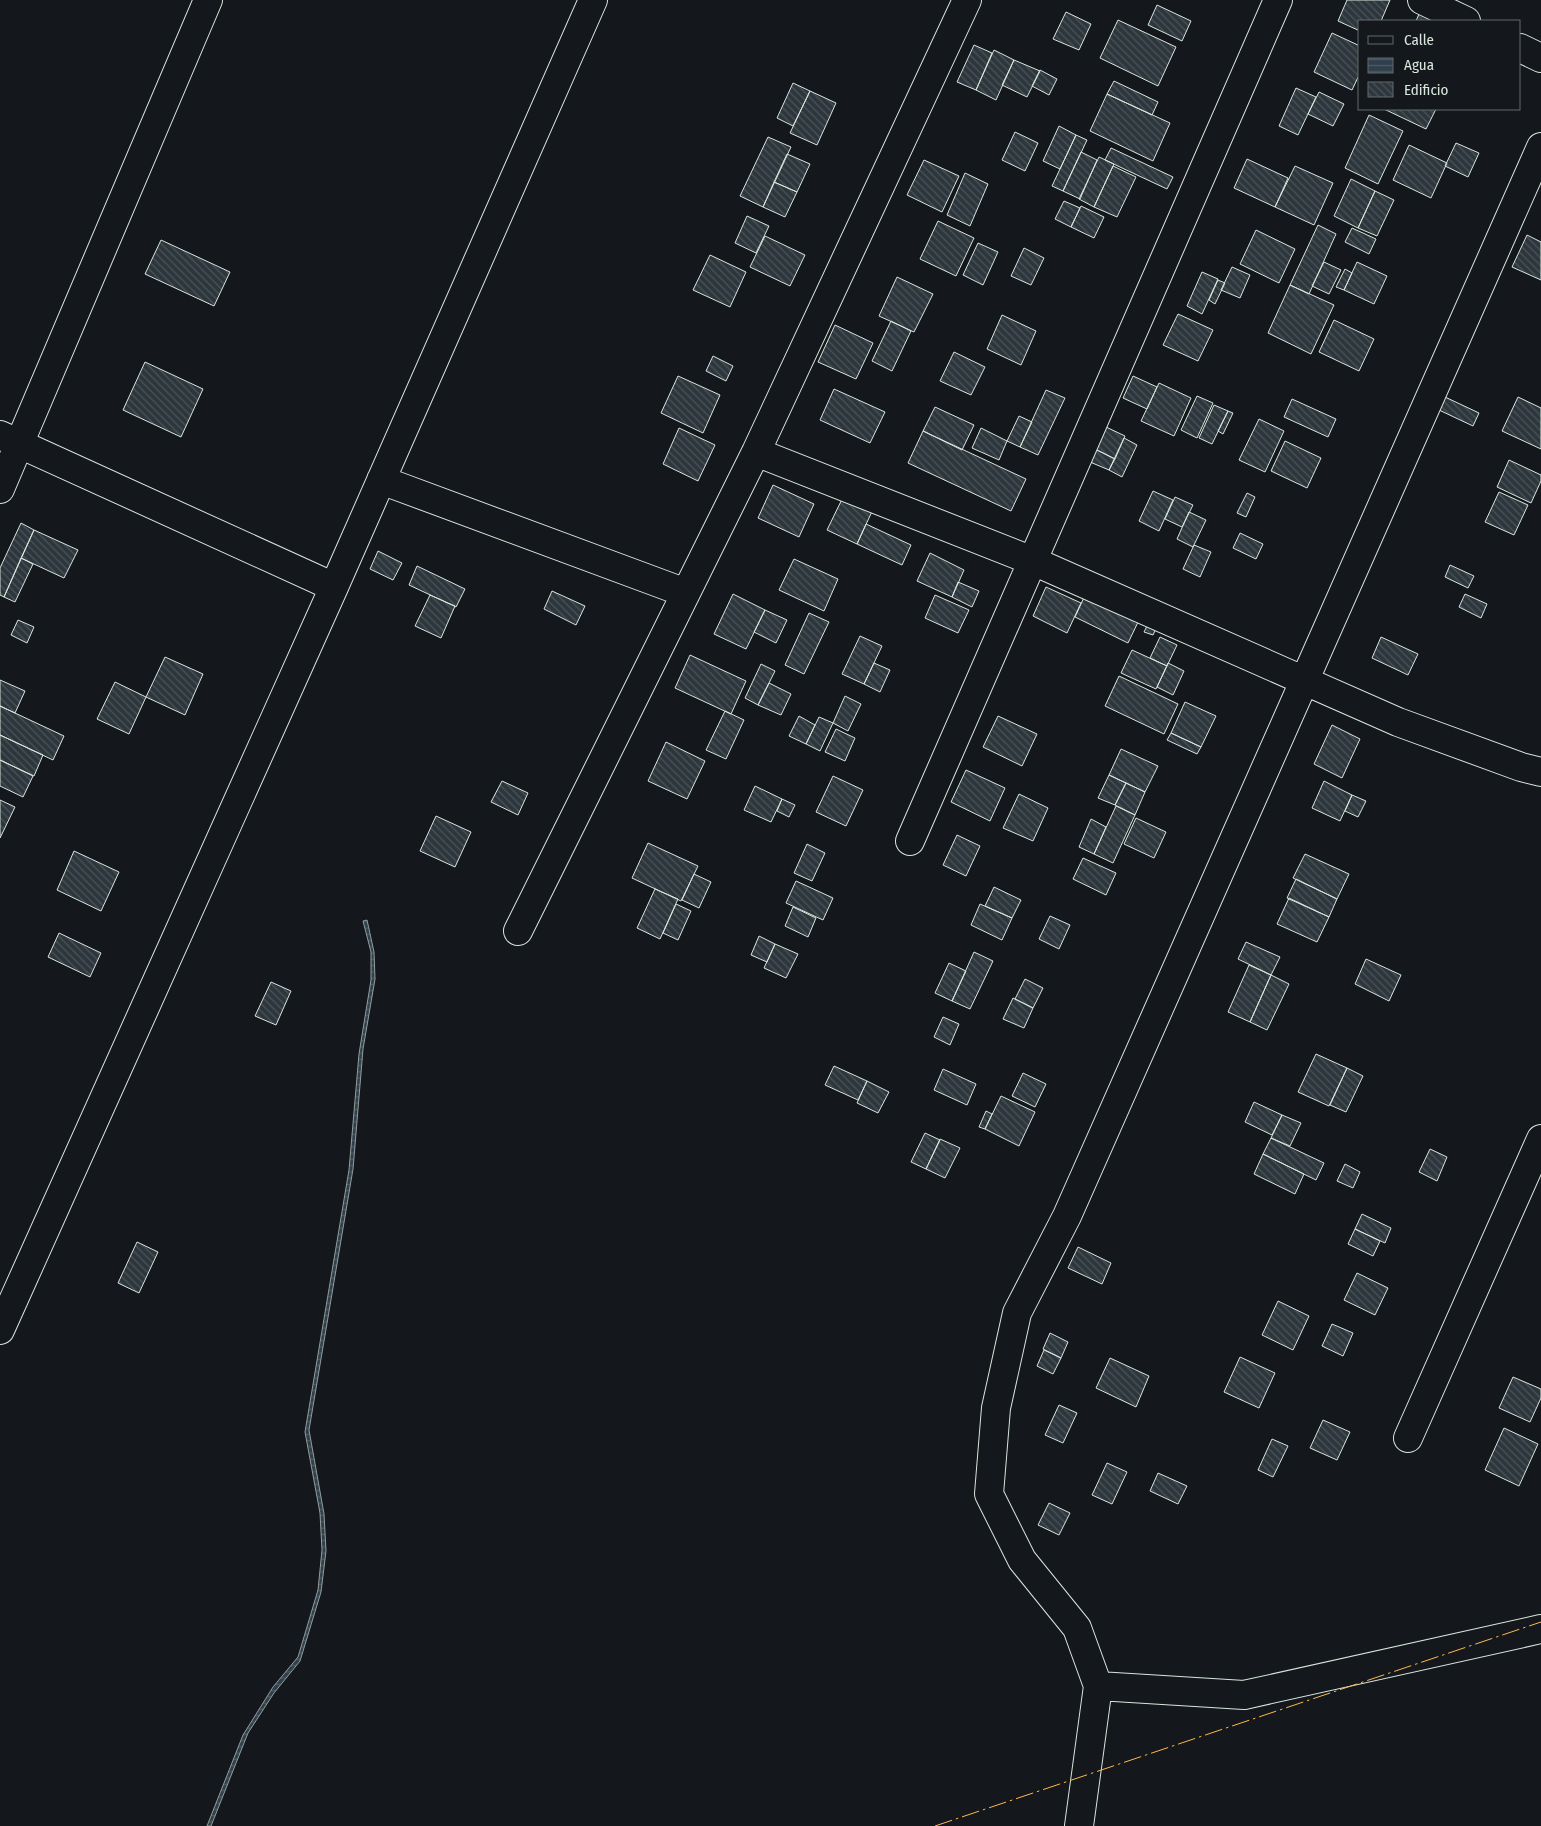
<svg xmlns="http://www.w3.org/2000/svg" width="1541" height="1826" font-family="'Fira Sans Condensed',sans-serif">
<defs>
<pattern id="water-rules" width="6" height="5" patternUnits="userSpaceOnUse" patternTransform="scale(1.25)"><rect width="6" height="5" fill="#2f3f4d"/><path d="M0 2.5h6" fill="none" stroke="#4c5b66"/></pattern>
<pattern id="building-back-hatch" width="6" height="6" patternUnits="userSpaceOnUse" patternTransform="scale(1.25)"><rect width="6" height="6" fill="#2c363c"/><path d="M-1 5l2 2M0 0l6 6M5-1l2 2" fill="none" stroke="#4a5358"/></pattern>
</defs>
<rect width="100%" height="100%" fill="#14181c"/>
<!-- water -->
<path fill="url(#water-rules)" stroke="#939e99" d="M 367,920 L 374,952 L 375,979 L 363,1049 L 353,1169 L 309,1430 L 324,1514 L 326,1551 L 321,1592 L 300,1661 L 274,1693 L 248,1733 L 211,1826 L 207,1826 L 243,1735 L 273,1687 L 298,1657 L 318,1590 L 322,1550 L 320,1513 L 305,1432 L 349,1170 L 359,1054 L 371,980 L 371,952 L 363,921 Z"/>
<!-- building -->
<path fill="url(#building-back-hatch)" stroke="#d8e6dc" d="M 1347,0 L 1390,0 L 1381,21 L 1360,21 L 1360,31 L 1338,21 Z
M 1157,5 L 1191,21 L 1182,41 L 1148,25 Z
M 1422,7 L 1453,21 L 1416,21 Z
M 1066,12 L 1091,24 L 1079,50 L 1053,39 Z
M 1118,20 L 1176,47 L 1158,86 L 1100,58 Z
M 1332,33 L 1360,46 L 1360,73 L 1352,90 L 1314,72 Z
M 974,45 L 992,53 L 976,90 L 957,82 Z
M 994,50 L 1014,60 L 996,100 L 976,90 Z
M 1014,60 L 1040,71 L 1027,97 L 1002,85 Z
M 1040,70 L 1057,79 L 1049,95 L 1032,86 Z
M 1114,81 L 1158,102 L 1152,115 L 1107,94 Z
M 793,83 L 810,91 L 793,126 L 777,118 Z
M 1296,88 L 1316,97 L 1298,135 L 1279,126 Z
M 810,91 L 836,103 L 817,145 L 790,133 Z
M 1319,92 L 1344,104 L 1333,126 L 1308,114 Z
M 1107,94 L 1170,123 L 1153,161 L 1090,131 Z
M 1384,109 L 1436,109 L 1426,129 Z
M 1369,115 L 1403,131 L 1378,184 L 1345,168 Z
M 1059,126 L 1076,135 L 1060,169 L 1043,161 Z
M 1015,132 L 1038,143 L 1025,171 L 1002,160 Z
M 1076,135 L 1087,140 L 1063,191 L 1052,186 Z
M 768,137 L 791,147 L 763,207 L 740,196 Z
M 1456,143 L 1479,153 L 1468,177 L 1445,166 Z
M 1409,145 L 1447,163 L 1431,198 L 1393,180 Z
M 1111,148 L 1173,177 L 1167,189 L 1105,160 Z
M 1081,152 L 1097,160 L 1080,199 L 1063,191 Z
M 787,154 L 810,164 L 797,192 L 774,182 Z
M 1099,157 L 1114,164 L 1094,207 L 1079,199 Z
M 1247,159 L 1288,178 L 1275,207 L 1234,188 Z
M 924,160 L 959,176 L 942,212 L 907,195 Z
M 1113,166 L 1136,177 L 1117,217 L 1094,207 Z
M 1295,166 L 1333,183 L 1314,225 L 1275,207 Z
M 965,173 L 988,184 L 970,226 L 947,215 Z
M 1351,179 L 1375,191 L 1358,228 L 1334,216 Z
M 774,182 L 797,192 L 785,217 L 763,207 Z
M 1375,191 L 1394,200 L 1377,236 L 1358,228 Z
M 1064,201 L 1080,208 L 1071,227 L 1055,219 Z
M 1081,206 L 1104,217 L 1094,238 L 1071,227 Z
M 747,216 L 769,226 L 756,253 L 735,243 Z
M 938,221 L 974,238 L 956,276 L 920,259 Z
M 1318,225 L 1336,234 L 1309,294 L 1290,285 Z
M 1352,228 L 1376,239 L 1369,254 L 1345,242 Z
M 1256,230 L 1295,249 L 1279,283 L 1240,264 Z
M 1527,235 L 1541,242 L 1541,280 L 1512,267 Z
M 765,236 L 805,255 L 790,286 L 750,267 Z
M 161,240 L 230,272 L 214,306 L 145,274 Z
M 978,243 L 998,252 L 983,285 L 963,275 Z
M 1024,248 L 1044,258 L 1031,285 L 1011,276 Z
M 710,255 L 746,272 L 730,307 L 693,290 Z
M 1324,262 L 1341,270 L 1329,294 L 1312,286 Z
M 1357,262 L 1387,276 L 1374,304 L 1344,290 Z
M 1232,267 L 1250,275 L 1240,298 L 1221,290 Z
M 1345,269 L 1352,273 L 1344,290 L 1336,287 Z
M 1202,272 L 1218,279 L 1202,314 L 1187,306 Z
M 897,277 L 933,294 L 914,332 L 879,316 Z
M 1218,280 L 1225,283 L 1215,304 L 1209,300 Z
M 1290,285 L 1334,305 L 1311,354 L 1268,333 Z
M 1178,314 L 1213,330 L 1198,361 L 1163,345 Z
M 1002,315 L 1036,331 L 1021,365 L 987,349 Z
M 1334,320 L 1374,339 L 1359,371 L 1319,352 Z
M 891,321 L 911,331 L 892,371 L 872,361 Z
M 835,325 L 873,343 L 856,379 L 818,362 Z
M 954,352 L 985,367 L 971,395 L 940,381 Z
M 713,356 L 733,366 L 726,381 L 706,371 Z
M 145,362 L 203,389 L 181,437 L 123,410 Z
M 678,376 L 720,395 L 703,433 L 661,413 Z
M 1133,376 L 1157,387 L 1147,409 L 1123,398 Z
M 1159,383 L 1191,398 L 1174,436 L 1141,421 Z
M 834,389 L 885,412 L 870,443 L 820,420 Z
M 1046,390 L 1065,398 L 1038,455 L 1020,447 Z
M 1197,396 L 1213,403 L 1197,438 L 1181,430 Z
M 1445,397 L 1479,413 L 1473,426 L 1439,410 Z
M 1518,397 L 1541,408 L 1541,449 L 1502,431 Z
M 1292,399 L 1336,419 L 1328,437 L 1284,417 Z
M 1214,405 L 1228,411 L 1212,444 L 1199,438 Z
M 935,407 L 974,425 L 962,450 L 923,431 Z
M 1228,411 L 1233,413 L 1223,434 L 1218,431 Z
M 1019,416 L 1032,422 L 1020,447 L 1007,441 Z
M 1259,419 L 1284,431 L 1265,472 L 1239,460 Z
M 1106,427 L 1125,436 L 1115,459 L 1095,449 Z
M 679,428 L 715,445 L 698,481 L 663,464 Z
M 981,428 L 1007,441 L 999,460 L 972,448 Z
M 923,431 L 1026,479 L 1011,511 L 908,463 Z
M 1124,438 L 1137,445 L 1122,477 L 1109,470 Z
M 1285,441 L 1321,458 L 1307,488 L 1271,471 Z
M 1095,449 L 1115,459 L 1109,470 L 1090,462 Z
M 1509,460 L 1541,475 L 1541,481 L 1531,503 L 1497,487 Z
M 773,485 L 814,504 L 799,537 L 758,518 Z
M 846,491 L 875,505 L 857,544 L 827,530 Z
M 1153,491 L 1173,500 L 1159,531 L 1139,521 Z
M 1499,492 L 1528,505 L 1514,535 L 1485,522 Z
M 1247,493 L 1255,497 L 1246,517 L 1237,513 Z
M 1175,497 L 1193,505 L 1182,527 L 1165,519 Z
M 1189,512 L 1206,520 L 1193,547 L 1177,539 Z
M 21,523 L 34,530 L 4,597 L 0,595 L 0,568 Z
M 866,524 L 911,545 L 902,565 L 857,544 Z
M 34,530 L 78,550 L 64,578 L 21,558 Z
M 1240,533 L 1263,544 L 1256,559 L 1233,548 Z
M 1194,545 L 1211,552 L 1200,577 L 1183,569 Z
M 378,551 L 402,563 L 393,580 L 370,569 Z
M 930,553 L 964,570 L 952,597 L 917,581 Z
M 21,558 L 33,564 L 15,602 L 4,597 Z
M 794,559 L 838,579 L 824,611 L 779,590 Z
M 1450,565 L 1474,576 L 1468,588 L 1445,577 Z
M 417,566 L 465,589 L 456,607 L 409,585 Z
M 958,582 L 979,591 L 972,607 L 952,597 Z
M 1046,587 L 1081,603 L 1067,633 L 1033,616 Z
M 552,591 L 585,606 L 576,625 L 544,609 Z
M 1086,593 L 1140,618 L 1128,643 L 1075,617 Z
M 733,594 L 765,610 L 746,649 L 714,634 Z
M 1465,594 L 1487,604 L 1481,618 L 1459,607 Z
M 430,595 L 455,606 L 441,638 L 415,626 Z
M 935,595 L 969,610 L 958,633 L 925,618 Z
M 765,610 L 787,620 L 776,643 L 754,632 Z
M 809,613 L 829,622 L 804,674 L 785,665 Z
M 1151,618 L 1159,622 L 1153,635 L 1144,632 Z
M 18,620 L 34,627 L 27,643 L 11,635 Z
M 860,636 L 882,646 L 864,684 L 842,674 Z
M 1160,637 L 1177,645 L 1167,666 L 1150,658 Z
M 1381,637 L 1418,654 L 1408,675 L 1372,658 Z
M 1132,650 L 1167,666 L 1156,689 L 1121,673 Z
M 690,655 L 746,681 L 731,714 L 675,688 Z
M 165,657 L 203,674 L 185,715 L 146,697 Z
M 874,663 L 890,670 L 880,692 L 864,684 Z
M 1168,663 L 1184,671 L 1173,695 L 1157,687 Z
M 761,664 L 775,671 L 758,705 L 745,698 Z
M 1119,676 L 1178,704 L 1164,734 L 1105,706 Z
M 0,680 L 25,691 L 15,713 L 0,706 Z
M 115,682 L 146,697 L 129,734 L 97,719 Z
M 769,683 L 791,694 L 781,715 L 758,705 Z
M 845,696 L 861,704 L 848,731 L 833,723 Z
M 1185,702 L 1216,716 L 1201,747 L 1171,733 Z
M 0,706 L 64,736 L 53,760 L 0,735 Z
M 725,711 L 744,720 L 726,759 L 706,750 Z
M 799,716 L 815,725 L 806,744 L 789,736 Z
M 998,716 L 1037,734 L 1022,766 L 983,747 Z
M 819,717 L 833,723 L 820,751 L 806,744 Z
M 1332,725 L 1360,739 L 1342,778 L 1314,764 Z
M 836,729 L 855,738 L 845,761 L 825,752 Z
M 1171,733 L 1201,747 L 1197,754 L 1167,740 Z
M 0,735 L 43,755 L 34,776 L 0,760 Z
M 666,742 L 705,761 L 687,799 L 648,781 Z
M 1121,749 L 1158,766 L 1145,792 L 1109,775 Z
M 0,760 L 33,776 L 23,797 L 0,786 Z
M 966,770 L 1005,788 L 990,821 L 951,802 Z
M 1109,775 L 1126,783 L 1115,805 L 1098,798 Z
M 833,776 L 863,790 L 846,826 L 816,812 Z
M 502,781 L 528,793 L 518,815 L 491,802 Z
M 1324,781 L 1352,795 L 1340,821 L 1312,808 Z
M 1126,783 L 1145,792 L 1135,815 L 1115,805 Z
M 755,786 L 782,799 L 771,822 L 744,810 Z
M 1019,794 L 1048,808 L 1033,841 L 1003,828 Z
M 1352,795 L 1366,801 L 1358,817 L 1345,811 Z
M 782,799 L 795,805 L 789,817 L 777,811 Z
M 0,800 L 15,807 L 0,838 Z
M 1116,806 L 1135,815 L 1113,863 L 1094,854 Z
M 436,816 L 471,832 L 455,867 L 420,851 Z
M 1136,818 L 1166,832 L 1154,858 L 1124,844 Z
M 1091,819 L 1106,827 L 1094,854 L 1079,847 Z
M 957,835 L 980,846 L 966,876 L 943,865 Z
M 648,843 L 698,866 L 681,901 L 632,878 Z
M 807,844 L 825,853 L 812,881 L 794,873 Z
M 74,851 L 119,872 L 101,911 L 57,890 Z
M 1305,854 L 1349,874 L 1337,899 L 1293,878 Z
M 1083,858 L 1116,873 L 1106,895 L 1073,879 Z
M 694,874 L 711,882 L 699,908 L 682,900 Z
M 1296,879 L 1337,899 L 1329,917 L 1287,898 Z
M 796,881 L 833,898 L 823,920 L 786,903 Z
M 994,887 L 1021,900 L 1012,918 L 985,906 Z
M 655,889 L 678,899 L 660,939 L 637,928 Z
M 1289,898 L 1329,917 L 1317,942 L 1277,924 Z
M 676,904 L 691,911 L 678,940 L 663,933 Z
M 980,904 L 1012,918 L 1002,940 L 971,925 Z
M 793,907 L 816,918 L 808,937 L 785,926 Z
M 1050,916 L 1070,925 L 1059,949 L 1039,939 Z
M 59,933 L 101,953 L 90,977 L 48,957 Z
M 759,936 L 775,944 L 767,962 L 751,955 Z
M 1246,942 L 1280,957 L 1271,975 L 1238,959 Z
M 775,944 L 798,954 L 786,978 L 764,968 Z
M 974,952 L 993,961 L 970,1009 L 952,1001 Z
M 1366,959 L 1401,975 L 1389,1001 L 1355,984 Z
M 949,963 L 966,971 L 952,1001 L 935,993 Z
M 1249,965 L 1271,975 L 1250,1022 L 1228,1012 Z
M 1271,975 L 1289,984 L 1267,1030 L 1250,1022 Z
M 1025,979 L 1043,988 L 1033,1008 L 1015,999 Z
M 271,982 L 291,991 L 276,1025 L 255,1016 Z
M 1013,998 L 1033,1008 L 1024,1028 L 1003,1019 Z
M 943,1017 L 959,1024 L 950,1045 L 934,1037 Z
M 1316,1054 L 1347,1068 L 1329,1106 L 1298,1092 Z
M 834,1066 L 867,1081 L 858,1100 L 825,1085 Z
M 1347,1068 L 1363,1076 L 1346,1112 L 1330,1105 Z
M 943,1069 L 976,1084 L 967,1105 L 934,1090 Z
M 1023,1073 L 1046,1084 L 1035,1107 L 1012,1096 Z
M 867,1081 L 889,1092 L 878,1113 L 857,1103 Z
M 1001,1096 L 1035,1112 L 1019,1146 L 985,1129 Z
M 1254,1102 L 1282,1115 L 1272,1135 L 1245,1122 Z
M 986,1111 L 992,1114 L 985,1129 L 979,1127 Z
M 1282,1115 L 1301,1123 L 1290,1146 L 1271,1138 Z
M 925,1133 L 940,1140 L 926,1169 L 911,1162 Z
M 1271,1138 L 1324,1163 L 1316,1180 L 1263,1154 Z
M 940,1139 L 960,1148 L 945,1178 L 926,1169 Z
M 1430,1149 L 1447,1157 L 1437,1181 L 1419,1172 Z
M 1263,1154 L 1304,1174 L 1295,1194 L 1254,1174 Z
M 1345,1164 L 1360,1172 L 1353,1188 L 1337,1181 Z
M 1362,1214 L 1391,1228 L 1385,1243 L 1355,1229 Z
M 1355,1229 L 1380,1241 L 1373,1256 L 1348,1244 Z
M 137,1242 L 158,1252 L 139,1293 L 118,1283 Z
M 1078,1247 L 1111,1263 L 1102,1284 L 1068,1268 Z
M 1357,1273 L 1388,1288 L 1375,1315 L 1344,1300 Z
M 1278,1301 L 1309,1316 L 1293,1350 L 1262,1335 Z
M 1332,1324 L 1353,1333 L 1343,1356 L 1322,1346 Z
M 1050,1333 L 1068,1342 L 1061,1358 L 1043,1349 Z
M 1044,1350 L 1061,1358 L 1053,1374 L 1037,1366 Z
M 1240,1357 L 1275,1373 L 1259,1408 L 1224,1392 Z
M 1110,1358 L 1149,1376 L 1136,1407 L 1096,1388 Z
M 1513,1377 L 1541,1389 L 1541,1398 L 1530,1422 L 1499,1408 Z
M 1059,1405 L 1077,1413 L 1063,1443 L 1045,1435 Z
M 1323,1420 L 1350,1432 L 1337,1460 L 1310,1448 Z
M 1504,1428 L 1538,1444 L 1519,1486 L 1485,1470 Z
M 1272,1439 L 1288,1446 L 1273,1477 L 1258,1470 Z
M 1107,1463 L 1127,1472 L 1112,1504 L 1092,1495 Z
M 1158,1473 L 1187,1486 L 1178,1504 L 1150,1491 Z
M 1049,1503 L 1070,1513 L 1059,1535 L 1038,1525 Z"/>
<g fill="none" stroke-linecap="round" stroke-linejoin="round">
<defs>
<path id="street" d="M 1422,0 L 1466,21
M 1520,48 L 1541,58
M 0,435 L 334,587
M 756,452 L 1033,561 L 1398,722 L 1521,767 L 1541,772
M 381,480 L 686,593
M 0,489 L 208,0
M 910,841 L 1278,0
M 518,931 L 756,452 L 967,0
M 0,1330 L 334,587 L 593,0
M 1408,1438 L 1541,1139
M 1098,1686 L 1244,1695 L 1541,1629
M 1079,1826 L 1098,1686 L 1077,1628 L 1022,1560 L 989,1494 L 996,1408 L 1017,1313 L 1067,1216 L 1541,147"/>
</defs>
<!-- street casing -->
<use href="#street" stroke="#d8e6dc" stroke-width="30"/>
<!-- street -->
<use href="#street" stroke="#14181c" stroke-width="28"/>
<!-- power -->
<path stroke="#ffb74d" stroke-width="1" stroke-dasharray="18 4 2.5 4" stroke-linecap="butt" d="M 935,1826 L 1541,1622"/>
</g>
<!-- legend -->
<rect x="1358" y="20" width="162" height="90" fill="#14181c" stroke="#626a69"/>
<rect x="1368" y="36" width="25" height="8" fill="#14181c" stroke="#626a69"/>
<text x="1404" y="45" font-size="15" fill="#d8e6dc">Calle</text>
<rect x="1368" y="58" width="25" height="15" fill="url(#water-rules)" stroke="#626a69"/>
<text x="1404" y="70" font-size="15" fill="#d8e6dc">Agua</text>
<rect x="1368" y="82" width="25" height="15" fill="url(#building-back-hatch)" stroke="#626a69"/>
<text x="1404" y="95" font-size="15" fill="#d8e6dc">Edificio</text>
</svg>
